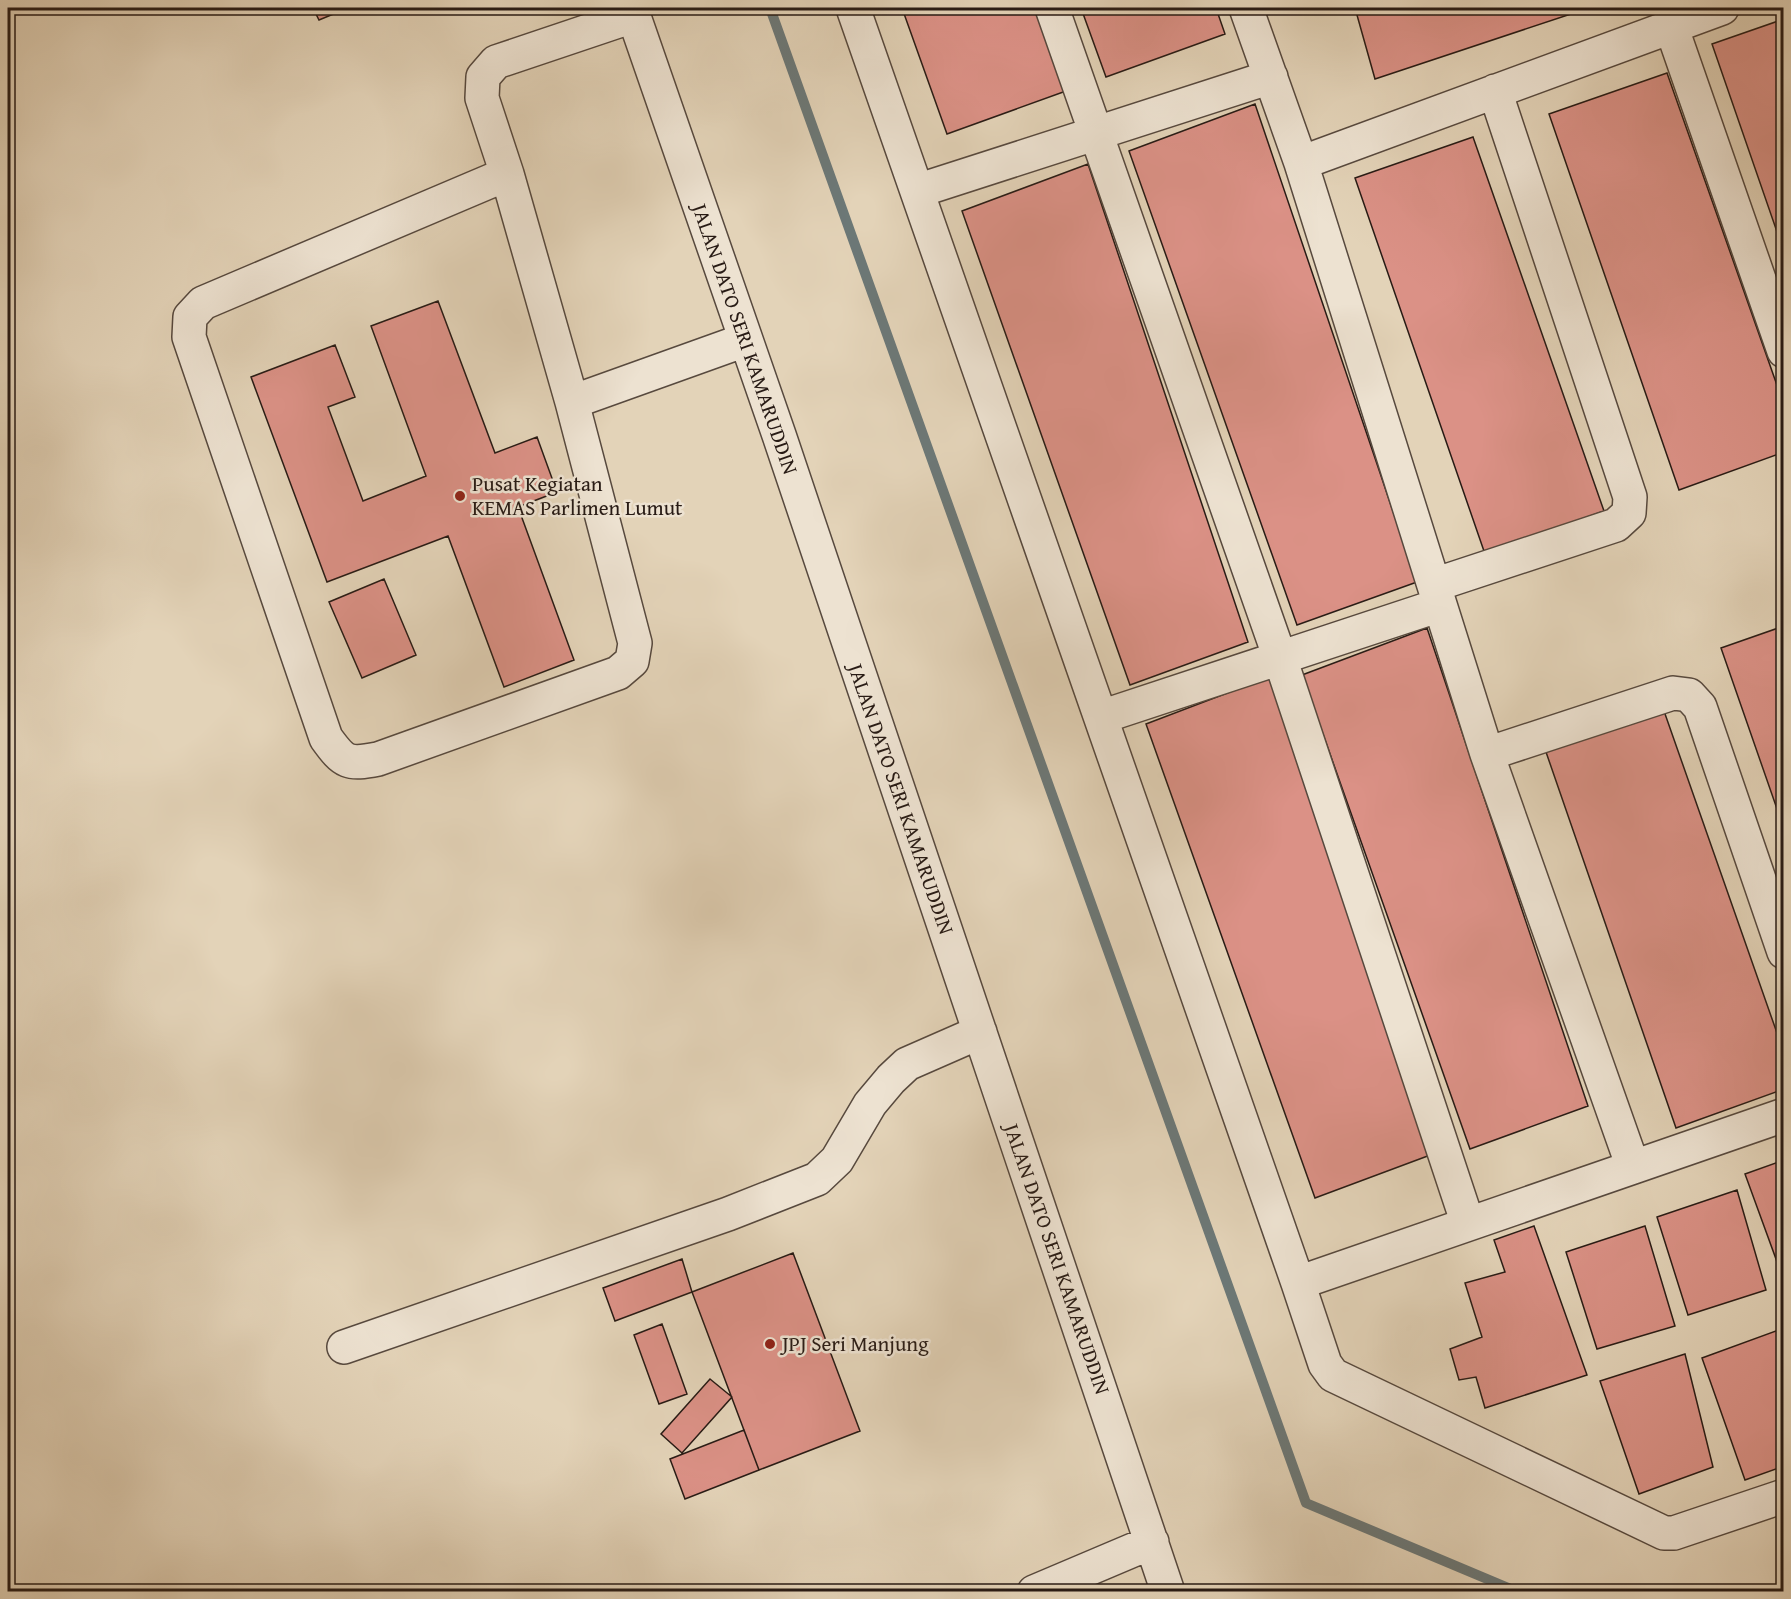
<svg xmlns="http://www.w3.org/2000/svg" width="1791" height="1599" font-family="'Gentium Book Plus',serif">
<rect width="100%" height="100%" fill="#e3d3b8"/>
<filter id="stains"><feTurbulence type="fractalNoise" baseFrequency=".00333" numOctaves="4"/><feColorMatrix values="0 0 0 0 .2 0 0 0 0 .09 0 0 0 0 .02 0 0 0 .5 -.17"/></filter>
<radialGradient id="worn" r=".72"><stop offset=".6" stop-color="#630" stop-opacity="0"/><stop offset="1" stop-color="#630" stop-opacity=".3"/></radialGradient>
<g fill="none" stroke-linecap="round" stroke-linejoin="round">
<!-- stream -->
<path stroke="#6c7877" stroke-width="10" d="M 770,8 L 1306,1503 L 1518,1592"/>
</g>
<!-- building -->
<path fill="#db9186" stroke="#281b15" stroke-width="1.5" d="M 313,8 L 348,8 L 319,20 Z
M 902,8 L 1038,8 L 1066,91 L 947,134 Z
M 1081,8 L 1216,8 L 1225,34 L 1106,77 Z
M 1355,8 L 1589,8 L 1375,79 Z
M 1784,19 L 1784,252 L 1712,44 Z
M 1667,73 L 1784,405 L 1784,452 L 1679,490 L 1549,114 Z
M 1255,104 L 1417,582 L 1297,625 L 1129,151 Z
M 1473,137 L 1604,511 L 1485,554 L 1355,178 Z
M 1088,164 L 1248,642 L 1130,685 L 962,211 Z
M 438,301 L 495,453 L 537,437 L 557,492 L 518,507 L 574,660 L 504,687 L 448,536 L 327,582 L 251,377 L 335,345 L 355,397 L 328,407 L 363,501 L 426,476 L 371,326 Z
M 384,579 L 416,655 L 362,678 L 329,602 Z
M 1784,626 L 1784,829 L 1721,648 Z
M 1427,628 L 1588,1106 L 1470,1149 L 1302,675 Z
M 1272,676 L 1433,1154 L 1315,1198 L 1146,724 Z
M 1664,711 L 1784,1053 L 1784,1089 L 1676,1128 L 1546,752 Z
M 1784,1160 L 1784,1281 L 1745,1174 Z
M 1737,1190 L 1766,1290 L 1688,1315 L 1657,1217 Z
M 1534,1226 L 1587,1375 L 1485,1408 L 1476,1377 L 1459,1380 L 1450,1349 L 1482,1337 L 1465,1283 L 1505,1272 L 1494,1240 Z
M 1645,1226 L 1675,1326 L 1597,1349 L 1566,1252 Z
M 793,1253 L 860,1431 L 759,1470 L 692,1292 Z
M 682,1259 L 692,1292 L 615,1321 L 603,1288 Z
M 662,1324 L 687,1394 L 659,1404 L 634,1335 Z
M 1784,1328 L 1784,1466 L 1745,1480 L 1702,1358 Z
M 1685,1354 L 1713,1467 L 1639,1494 L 1600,1381 Z
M 710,1379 L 732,1397 L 682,1453 L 661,1434 Z
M 744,1430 L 759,1470 L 685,1499 L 670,1459 Z"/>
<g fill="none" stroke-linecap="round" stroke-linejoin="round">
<defs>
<path id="minor" d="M 631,8 L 779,435 L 1168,1592
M 853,8 L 1298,1283 L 1325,1364 L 1333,1375 L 1664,1533 L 1674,1533 L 1784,1496
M 1052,8 L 1280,658 L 1468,1224
M 1246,8 L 1301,163 L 1487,754 L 1633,1167
M 1671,26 L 1784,351
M 1301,163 L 1722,8
M 507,174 L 203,303 L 190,317 L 189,337 L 326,738 C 344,763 348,765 378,759 L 618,673 L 632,661 L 635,643 L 572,402 L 507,174 L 482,98 L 483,77 L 496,62 L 633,16
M 917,191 L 1271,77
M 572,402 L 745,340
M 1434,585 L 1616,525 L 1629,513 L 1630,497 L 1495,91
M 1101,717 L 1440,605
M 1487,754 L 1673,693 L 1689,695 L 1700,707 L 1784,952
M 1298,1283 L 1784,1115
M 344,1347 L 728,1214 L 817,1179 L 837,1160 L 870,1104 L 891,1079 L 907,1064 L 980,1032
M 1034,1592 L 1152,1542"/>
</defs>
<!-- minor casing -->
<use href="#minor" stroke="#57493e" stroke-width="36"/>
<!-- minor -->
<use href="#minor" stroke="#ede2d1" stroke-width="33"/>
</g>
<!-- markers -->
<g fill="#8f2418" stroke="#ede2d1" stroke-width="2">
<circle cx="460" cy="496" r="6"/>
<circle cx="770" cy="1344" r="6"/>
</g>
<g text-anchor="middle" stroke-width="5" stroke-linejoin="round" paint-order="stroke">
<!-- street labels -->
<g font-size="21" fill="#281b15" stroke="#ede2d1">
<text transform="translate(745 339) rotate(71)" y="7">JALAN DATO SERI KAMARUDDIN</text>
<text transform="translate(901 799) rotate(71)" y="7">JALAN DATO SERI KAMARUDDIN</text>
<text transform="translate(1057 1259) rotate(71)" y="7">JALAN DATO SERI KAMARUDDIN</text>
</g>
<!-- poi labels -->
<g font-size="21" fill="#281b15" stroke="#ede2d1" text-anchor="start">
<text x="472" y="491">Pusat Kegiatan<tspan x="472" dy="24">KEMAS Parlimen Lumut</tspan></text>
<text x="782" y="1351">JPJ Seri Manjung</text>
</g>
</g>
<!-- margin -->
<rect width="1791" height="1599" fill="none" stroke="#e3d3b8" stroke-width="30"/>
<rect x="9" y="9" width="1773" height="1581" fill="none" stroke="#281b15" stroke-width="3"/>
<rect x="15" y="15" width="1761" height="1569" fill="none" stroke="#281b15" stroke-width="1.5"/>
<rect width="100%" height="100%" filter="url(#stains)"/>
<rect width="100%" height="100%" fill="url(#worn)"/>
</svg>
